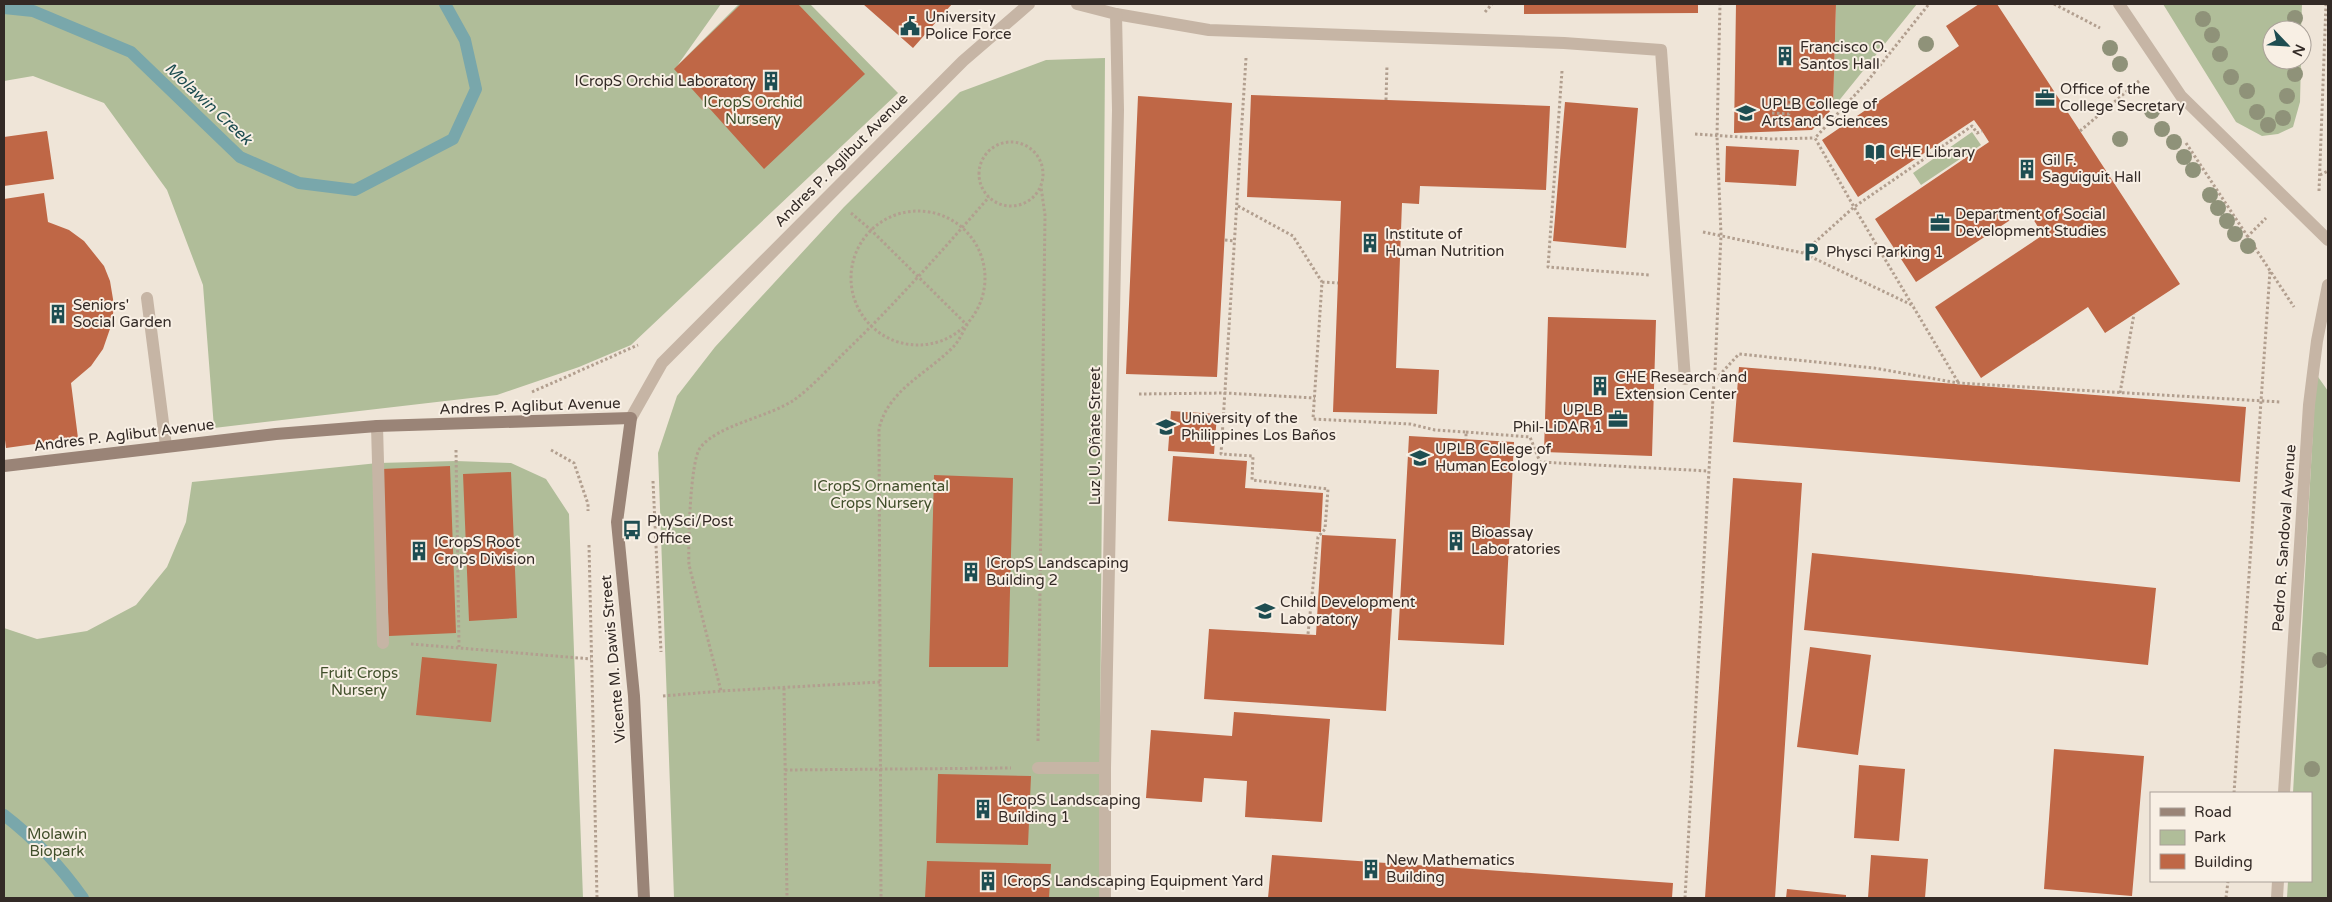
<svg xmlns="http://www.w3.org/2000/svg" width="2332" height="902" font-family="'Varela Round',sans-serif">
<rect width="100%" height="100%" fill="#efe5d8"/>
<!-- green -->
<path fill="#b0bd99" d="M 4,4 L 721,4 L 677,66 L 739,4 L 810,4 L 898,93 L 631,345 L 579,367 L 497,395 L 214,428 L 203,285 L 167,190 L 104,103 L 33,76 L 4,81 Z
M 1836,4 L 1917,4 L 1833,108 Z
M 2163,4 L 2302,4 L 2301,30 L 2272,30 L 2272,60 L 2301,60 L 2300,102 L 2293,127 L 2278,134 L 2262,136 L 2236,122 Z
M 1105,58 L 1099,898 L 674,898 L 658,453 L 677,396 L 715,347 L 844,207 L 960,92 L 1046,60 Z
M 1972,132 L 1981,145 L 1921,185 L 1913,173 Z
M 2316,374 L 2328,391 L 2328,898 L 2287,898 L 2288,881 L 2311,881 L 2311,793 L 2293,793 Z
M 456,461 L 511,463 L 546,479 L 569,514 L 583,898 L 4,898 L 4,628 L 37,639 L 87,631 L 136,605 L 167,567 L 186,522 L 192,482 L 378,463 Z"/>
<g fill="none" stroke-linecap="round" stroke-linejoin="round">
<!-- stream -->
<path stroke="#79a7ab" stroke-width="12" d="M 4,8 L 33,11 L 131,52 L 240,157 L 299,183 L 355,190 L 453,139 L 476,89 L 465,40 L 445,4
M 4,815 C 34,838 61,867 83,898"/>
</g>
<!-- building -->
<path fill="#bf6746" d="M 741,4 L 798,4 L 865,74 L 764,169 L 674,69 Z
M 863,4 L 952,4 L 913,48 Z
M 1524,4 L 1698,4 L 1698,13 L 1524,14 Z
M 1736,4 L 1836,4 L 1833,108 L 1812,130 L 1734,133 Z
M 1979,4 L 1997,4 L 2180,284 L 2105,333 L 2088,307 L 1981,378 L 1935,307 L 2043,235 L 2027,209 L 1916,282 L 1875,219 L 1989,142 L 1982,131 L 1974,120 L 1858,197 L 1822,140 L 1959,46 L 1946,26 Z
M 1251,95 L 1550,106 L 1546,190 L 1420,186 L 1419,204 L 1402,203 L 1396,368 L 1439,370 L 1437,414 L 1333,412 L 1341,201 L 1247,197 Z
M 1138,96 L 1232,103 L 1217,377 L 1126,374 Z
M 1565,102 L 1638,108 L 1626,248 L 1553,241 Z
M 47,131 L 54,179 L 4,186 L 4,137 Z
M 1726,146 L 1799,150 L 1796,186 L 1725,182 Z
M 44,193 L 48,222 L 69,230 L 84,241 L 104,266 L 110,281 L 114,305 L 112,323 L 103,349 L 91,366 L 71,383 L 78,438 L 6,448 L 4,432 L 4,199 Z
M 1548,317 L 1656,320 L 1652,456 L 1544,452 Z
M 1739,367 L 2246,407 L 2240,482 L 1733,442 Z
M 1171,411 L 1217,414 L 1214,454 L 1168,451 Z
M 1409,436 L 1514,442 L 1504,645 L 1398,640 Z
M 1173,456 L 1247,461 L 1245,488 L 1323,493 L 1321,532 L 1168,521 Z
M 450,466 L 456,633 L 389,636 L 382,469 Z
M 511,472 L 517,618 L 469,621 L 463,474 Z
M 934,475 L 1013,478 L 1008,667 L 929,667 Z
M 1733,478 L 1802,483 L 1775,898 L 1705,898 Z
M 1322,535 L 1396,539 L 1386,711 L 1204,699 L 1209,629 L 1316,635 Z
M 1812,553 L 2156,588 L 2148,665 L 1804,630 Z
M 1810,647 L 1871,655 L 1858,755 L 1797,747 Z
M 422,657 L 497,664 L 491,722 L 416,715 Z
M 1234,712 L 1330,719 L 1322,822 L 1245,817 L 1247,781 L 1204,778 L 1202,802 L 1146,798 L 1151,730 L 1232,736 Z
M 2054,749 L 2144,756 L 2132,896 L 2044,889 Z
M 1859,765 L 1905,769 L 1899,841 L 1854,838 Z
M 938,774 L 1031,776 L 1028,845 L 936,843 Z
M 1272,855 L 1673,883 L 1672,898 L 1268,898 Z
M 1871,855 L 1928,859 L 1925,898 L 1868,898 Z
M 927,861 L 1051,864 L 1049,898 L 925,898 Z
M 1787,889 L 1846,895 L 1846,898 L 1786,898 Z"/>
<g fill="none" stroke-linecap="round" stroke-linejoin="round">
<!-- path -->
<path stroke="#b29f8f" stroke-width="3" stroke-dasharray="2.5 2.5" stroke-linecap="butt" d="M 2054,4 L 2100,28
M 1485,12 L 1492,4
M 1246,58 L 1221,454 L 1253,456 L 1252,480 L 1328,489 L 1325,529 L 1318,537 L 1308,634
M 1562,71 L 1548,267 L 1650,275
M 1386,100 L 1387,65
M 1772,113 L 1789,114 L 1790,99 L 1773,99
M 2080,131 L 2139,81
M 1695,134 L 1771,139 L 1815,138
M979 174a32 32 0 1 1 64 0a32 32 0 1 1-64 0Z
M 2186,143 L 2294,307
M 2320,175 L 2328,171
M 2319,191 L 2326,4
M 1238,206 L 1293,236 L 1322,282 L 1313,419 L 1410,424 L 1435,430 L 1466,432 L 1466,439
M851 278a67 67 0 1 1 134 0a67 67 0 1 1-134 0Z
M 851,213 L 871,230 L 967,325 C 963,331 960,339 955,345 C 929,373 888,389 879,429 L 881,898
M 1703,232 L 1803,253 L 1914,306
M 2247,237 L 2266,218
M 1225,240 L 1235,241
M 1803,253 L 1854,207 L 1815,138 L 1866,83 L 1929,4
M 1322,282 L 1338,283
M 1715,370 L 1721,235 L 1717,136 L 1720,4
M 1958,382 L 1854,207 L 1972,126 L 1977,133 L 1982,131
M 532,392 L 638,345
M 2120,393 L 2134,314
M 1139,394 L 1225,393 L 1315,398
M 1216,432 L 1222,432
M 1466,432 L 1530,437 L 1540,462 L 1708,471
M 456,450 L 459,647
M 551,450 L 574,463 L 588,504 L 588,511
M 653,481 L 661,652
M 589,545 L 597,898
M 411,644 L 591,659
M 880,682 L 721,691 L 689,565 C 688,545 690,462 700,448 C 717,425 769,417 794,400 C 812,387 828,369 844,353 C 895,304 942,251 989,197
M 784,688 L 787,898
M 663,696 L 721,691
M 1038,741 L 1045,215 L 1041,187
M 785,770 L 1011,768
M 2234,793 L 2270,271
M 1685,898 L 1714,381 L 1739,354 L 1874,368 L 1958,383 L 2281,402
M 2226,898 L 2228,881"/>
<!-- lane -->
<path stroke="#c6b5a5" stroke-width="12" d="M 1116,14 L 1209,30 L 1564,43 L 1661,50 L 1685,379
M 147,298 L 166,446
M 377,426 L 383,643
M 1038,768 L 1105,768"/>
<!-- street -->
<path stroke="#c6b5a5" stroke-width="12" d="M 1077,4 L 1116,14 L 1118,110 L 1105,768 L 1105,898
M 2119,4 L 2181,96 L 2328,240
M 631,418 L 662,363 L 963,61 L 1029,4
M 2284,793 L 2309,405 L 2317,341 L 2328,285
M 2277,898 L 2278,881"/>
<!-- secondary -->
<path stroke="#9a8477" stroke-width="12" d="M 4,466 L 276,434 L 377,426 L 631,418 L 617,522 L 634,696 L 644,898"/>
</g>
<!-- trees -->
<g fill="#8f9279">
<circle cx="2295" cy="18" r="8"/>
<circle cx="2203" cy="19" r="8"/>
<circle cx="2212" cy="35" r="8"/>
<circle cx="1926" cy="44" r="8"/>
<circle cx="2110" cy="48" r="8"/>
<circle cx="2220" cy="54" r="8"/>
<circle cx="2120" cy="64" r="8"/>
<circle cx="2295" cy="74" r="8"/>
<circle cx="2231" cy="77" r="8"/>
<circle cx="2247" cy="91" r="8"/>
<circle cx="2287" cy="96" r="8"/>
<circle cx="2152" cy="111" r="8"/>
<circle cx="2257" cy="112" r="8"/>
<circle cx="2283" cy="118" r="8"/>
<circle cx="2268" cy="125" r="8"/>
<circle cx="2162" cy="129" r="8"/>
<circle cx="2120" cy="139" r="8"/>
<circle cx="2174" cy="142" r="8"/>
<circle cx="2184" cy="157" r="8"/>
<circle cx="2193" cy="170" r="8"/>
<circle cx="2210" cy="195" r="8"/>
<circle cx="2218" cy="208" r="8"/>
<circle cx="2227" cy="221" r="8"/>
<circle cx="2235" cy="234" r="8"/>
<circle cx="2248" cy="246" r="8"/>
<circle cx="2320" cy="660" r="8"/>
<circle cx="2312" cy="769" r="8"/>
</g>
<!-- icons -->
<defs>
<symbol id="civic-bare" viewBox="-9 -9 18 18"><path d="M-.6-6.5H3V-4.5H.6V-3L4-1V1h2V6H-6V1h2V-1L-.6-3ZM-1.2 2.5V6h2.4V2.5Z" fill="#1e4d51" stroke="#f8efe4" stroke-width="2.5" paint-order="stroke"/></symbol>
<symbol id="building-bare" viewBox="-9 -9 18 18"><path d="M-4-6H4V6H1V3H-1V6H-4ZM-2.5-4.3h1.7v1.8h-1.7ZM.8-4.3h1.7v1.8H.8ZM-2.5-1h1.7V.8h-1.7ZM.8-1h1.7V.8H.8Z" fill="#1e4d51" stroke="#f8efe4" stroke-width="2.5" paint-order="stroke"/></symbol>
<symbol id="office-bare" viewBox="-9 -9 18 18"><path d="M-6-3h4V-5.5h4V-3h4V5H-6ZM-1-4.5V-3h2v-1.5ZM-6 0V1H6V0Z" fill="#1e4d51" stroke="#f8efe4" stroke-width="2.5" paint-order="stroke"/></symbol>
<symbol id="university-bare" viewBox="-9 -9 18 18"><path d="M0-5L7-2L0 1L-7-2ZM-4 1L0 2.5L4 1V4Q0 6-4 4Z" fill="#1e4d51" stroke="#f8efe4" stroke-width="2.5" paint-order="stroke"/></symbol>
<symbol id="library-bare" viewBox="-9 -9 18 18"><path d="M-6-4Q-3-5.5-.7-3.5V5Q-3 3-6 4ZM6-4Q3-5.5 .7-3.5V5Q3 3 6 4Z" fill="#1e4d51" stroke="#f8efe4" stroke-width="2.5" paint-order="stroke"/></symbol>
<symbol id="parking-bare" viewBox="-9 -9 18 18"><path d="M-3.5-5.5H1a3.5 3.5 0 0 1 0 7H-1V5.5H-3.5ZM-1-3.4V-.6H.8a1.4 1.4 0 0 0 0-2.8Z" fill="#1e4d51" stroke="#f8efe4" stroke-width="2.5" paint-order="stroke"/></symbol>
<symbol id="bus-bare" viewBox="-9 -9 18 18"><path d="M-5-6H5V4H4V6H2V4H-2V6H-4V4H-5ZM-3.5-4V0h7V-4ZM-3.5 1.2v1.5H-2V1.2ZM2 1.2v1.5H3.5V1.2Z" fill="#1e4d51" stroke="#f8efe4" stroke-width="2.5" paint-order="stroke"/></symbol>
<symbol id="school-bare" viewBox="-9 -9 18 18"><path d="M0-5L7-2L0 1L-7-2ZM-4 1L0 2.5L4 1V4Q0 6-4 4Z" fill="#1e4d51" stroke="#f8efe4" stroke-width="2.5" paint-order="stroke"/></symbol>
</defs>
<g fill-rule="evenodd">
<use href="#civic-bare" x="896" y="12" width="28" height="28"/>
<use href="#building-bare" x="1771" y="42" width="28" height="28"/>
<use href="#building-bare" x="757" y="67" width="28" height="28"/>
<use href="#office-bare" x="2031" y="84" width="28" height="28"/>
<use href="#university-bare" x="1732" y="99" width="28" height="28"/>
<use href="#library-bare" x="1861" y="138" width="28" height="28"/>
<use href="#building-bare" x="2013" y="155" width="28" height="28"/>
<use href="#office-bare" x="1926" y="209" width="28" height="28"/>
<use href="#building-bare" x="1356" y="229" width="28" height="28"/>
<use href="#parking-bare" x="1797" y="238" width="28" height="28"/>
<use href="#building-bare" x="44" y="300" width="28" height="28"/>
<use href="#building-bare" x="1586" y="372" width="28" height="28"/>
<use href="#office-bare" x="1604" y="405" width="28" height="28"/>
<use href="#university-bare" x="1152" y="413" width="28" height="28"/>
<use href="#university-bare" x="1406" y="444" width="28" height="28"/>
<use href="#bus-bare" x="618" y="516" width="28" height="28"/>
<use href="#building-bare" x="1442" y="527" width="28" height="28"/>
<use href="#building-bare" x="405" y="537" width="28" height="28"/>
<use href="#building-bare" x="957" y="558" width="28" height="28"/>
<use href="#school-bare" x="1251" y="597" width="28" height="28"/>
<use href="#building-bare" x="969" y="795" width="28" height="28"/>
<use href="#building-bare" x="1357" y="855" width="28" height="28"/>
<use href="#building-bare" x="974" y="867" width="28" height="28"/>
</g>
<g text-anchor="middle" stroke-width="4" stroke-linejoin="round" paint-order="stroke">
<!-- poi labels -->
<g font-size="15" fill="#332a26" stroke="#f8efe4" text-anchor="start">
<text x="925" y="22">University<tspan x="925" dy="17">Police Force</tspan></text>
<text x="1800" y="52">Francisco O.<tspan x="1800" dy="17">Santos Hall</tspan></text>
<text x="756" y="86" text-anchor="end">ICropS Orchid Laboratory</text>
<text x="2060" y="94">Office of the<tspan x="2060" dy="17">College Secretary</tspan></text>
<text x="1761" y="109">UPLB College of<tspan x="1761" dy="17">Arts and Sciences</tspan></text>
<text x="1890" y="157">CHE Library</text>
<text x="2042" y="165">Gil F.<tspan x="2042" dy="17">Saguiguit Hall</tspan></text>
<text x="1955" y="219">Department of Social<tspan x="1955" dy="17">Development Studies</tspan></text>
<text x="1385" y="239">Institute of<tspan x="1385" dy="17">Human Nutrition</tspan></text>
<text x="1826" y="257">Physci Parking 1</text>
<text x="73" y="310">Seniors'<tspan x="73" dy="17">Social Garden</tspan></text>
<text x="1615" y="382">CHE Research and<tspan x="1615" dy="17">Extension Center</tspan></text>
<text x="1603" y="415" text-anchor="end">UPLB<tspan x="1603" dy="17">Phil-LiDAR 1</tspan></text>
<text x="1181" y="423">University of the<tspan x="1181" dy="17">Philippines Los Baños</tspan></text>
<text x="1435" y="454">UPLB College of<tspan x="1435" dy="17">Human Ecology</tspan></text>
<text x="647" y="526">PhySci/Post<tspan x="647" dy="17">Office</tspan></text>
<text x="1471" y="537">Bioassay<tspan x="1471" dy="17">Laboratories</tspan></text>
<text x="434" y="547">ICropS Root<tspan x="434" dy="17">Crops Division</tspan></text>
<text x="986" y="568">ICropS Landscaping<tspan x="986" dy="17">Building 2</tspan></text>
<text x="1280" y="607">Child Development<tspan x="1280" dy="17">Laboratory</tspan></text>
<text x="998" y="805">ICropS Landscaping<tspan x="998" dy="17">Building 1</tspan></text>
<text x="1386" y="865">New Mathematics<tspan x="1386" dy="17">Building</tspan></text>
<text x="1003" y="886">ICropS Landscaping Equipment Yard</text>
</g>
<!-- park labels -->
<g font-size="15" fill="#414f2b" stroke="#f8efe4">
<text x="753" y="107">ICropS Orchid<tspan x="753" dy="17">Nursery</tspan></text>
<text x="881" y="491">ICropS Ornamental<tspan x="881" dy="17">Crops Nursery</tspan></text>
<text x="359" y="678">Fruit Crops<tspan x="359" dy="17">Nursery</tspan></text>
<text x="57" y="839">Molawin<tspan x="57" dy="17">Biopark</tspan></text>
</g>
<!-- street labels -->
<g font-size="15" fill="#332a26" stroke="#f8efe4">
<text transform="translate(841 160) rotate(-45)" y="5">Andres P. Aglibut Avenue</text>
<text transform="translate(530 406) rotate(-2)" y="5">Andres P. Aglibut Avenue</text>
<text transform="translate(124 435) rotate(-7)" y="5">Andres P. Aglibut Avenue</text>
<text transform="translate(1095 436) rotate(-90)" y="5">Luz U. Oñate Street</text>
<text transform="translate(2284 538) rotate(-86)" y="5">Pedro R. Sandoval Avenue</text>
<text transform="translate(613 659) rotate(-95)" y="5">Vicente M. Dawis Street</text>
</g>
<!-- water labels -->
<g font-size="16" font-style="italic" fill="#1e4d51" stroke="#f8efe4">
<text transform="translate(209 103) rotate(43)" y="6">Molawin Creek</text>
</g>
</g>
<!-- border -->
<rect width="2332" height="902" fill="none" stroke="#332a26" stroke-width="10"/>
<!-- legend -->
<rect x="2150" y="792" width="162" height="90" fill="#f8efe4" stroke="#a9a098"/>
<rect x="2160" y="808" width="25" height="8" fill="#9a8477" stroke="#a9a098"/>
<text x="2194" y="817" font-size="15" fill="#332a26">Road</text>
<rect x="2160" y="830" width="25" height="15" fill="#b0bd99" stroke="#a9a098"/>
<text x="2194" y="842" font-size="15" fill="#332a26">Park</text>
<rect x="2160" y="854" width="25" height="15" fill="#bf6746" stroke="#a9a098"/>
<text x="2194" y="867" font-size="15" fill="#332a26">Building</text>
<!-- north arrow -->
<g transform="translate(2287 45) rotate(115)"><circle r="24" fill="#f8efe4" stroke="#a9a098"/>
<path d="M0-4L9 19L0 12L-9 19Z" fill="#1e4d51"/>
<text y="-8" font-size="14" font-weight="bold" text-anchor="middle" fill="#332a26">N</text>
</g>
</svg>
